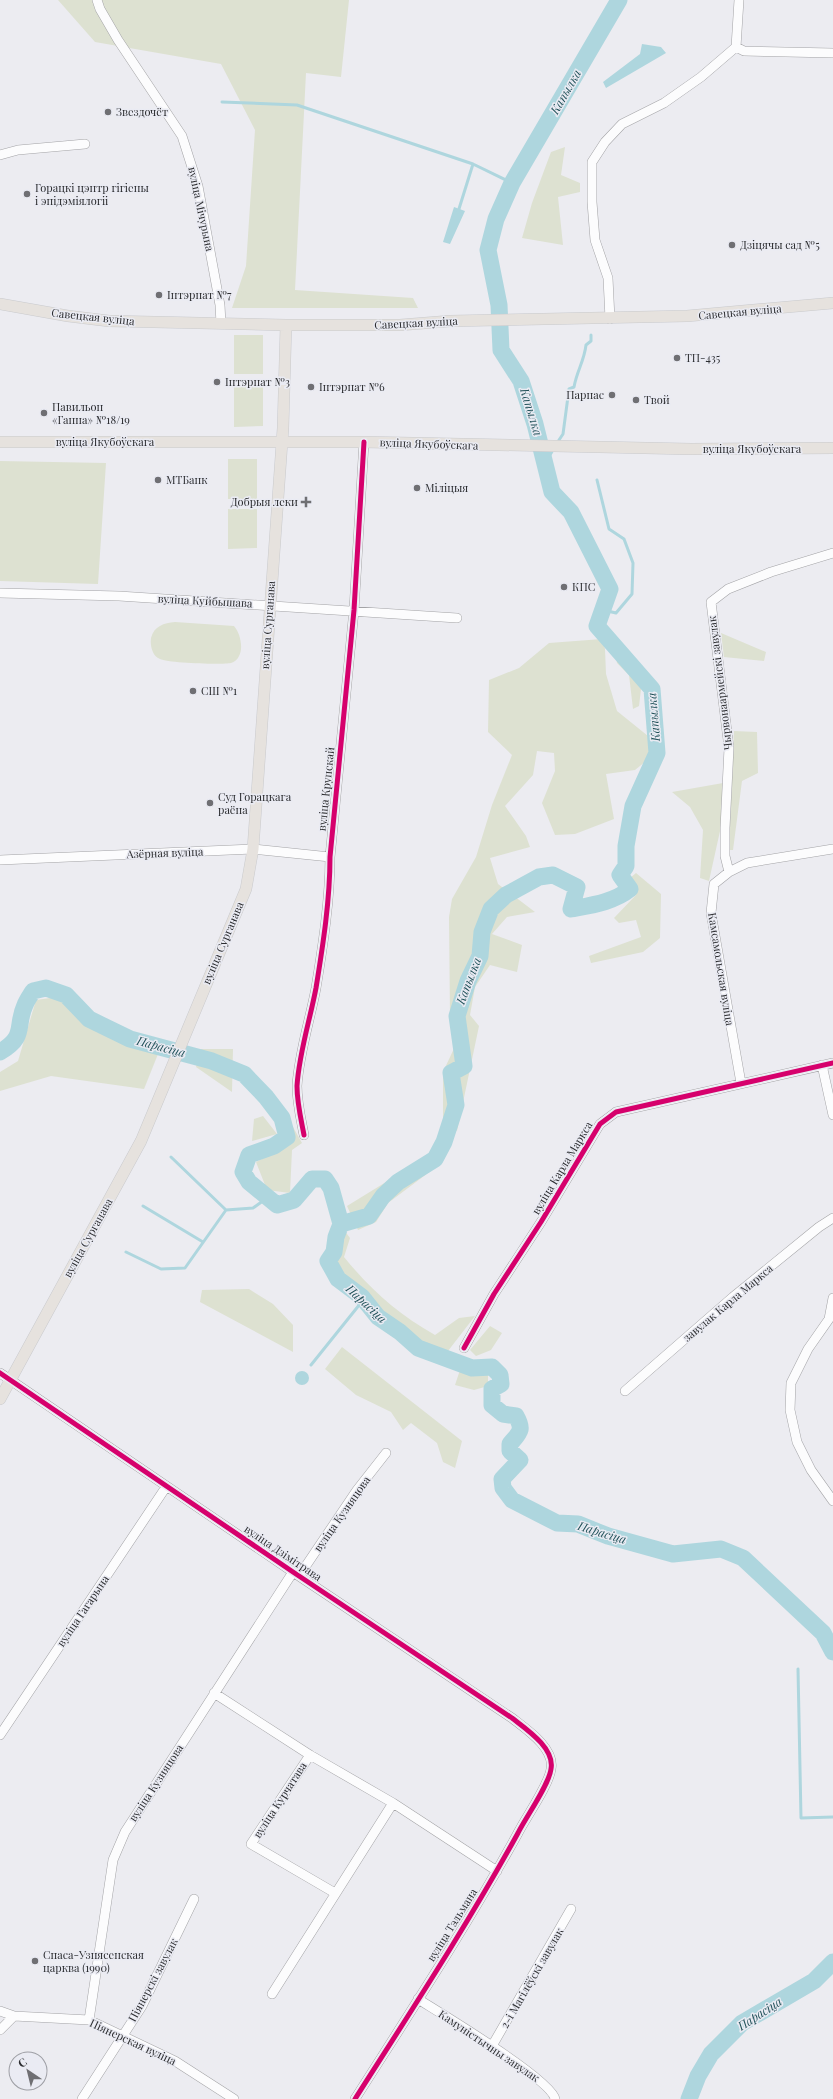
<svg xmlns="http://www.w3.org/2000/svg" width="833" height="2099" font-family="'Playfair Display',serif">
<rect width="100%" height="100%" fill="#ececf1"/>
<!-- green -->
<path fill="#dde1d1" d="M 58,0 L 349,0 L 341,77 L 306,73 L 295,290 L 413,298 L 418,308 L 232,308 L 246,266 L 255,130 L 221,64 L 95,42 Z
M 565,147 L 561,175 L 580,183 L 580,192 L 558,197 L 563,245 L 522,238 L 532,203 L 551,152 Z
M 234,335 L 263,335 L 263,374 L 234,374 Z
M 234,387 L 263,387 L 263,426 L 234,427 Z
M 228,459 L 257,459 L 257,499 L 228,499 Z
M 0,461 L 106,463 L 98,584 L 0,581 Z
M 228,509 L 257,509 L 257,548 L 228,549 Z
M 175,622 L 234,626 C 242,635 246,658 231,663 C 222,665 168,663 160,659 C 152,656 150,645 151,638 C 154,626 164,623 175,622 Z
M 721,633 L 766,652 L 764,661 L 724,657 Z
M 602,639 L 605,649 L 606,674 L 617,711 L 648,736 L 651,757 L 635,770 L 606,774 L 614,819 L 575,834 L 555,835 L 542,803 L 555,771 L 554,753 L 537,751 L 533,775 L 505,806 L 526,836 L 530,847 L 490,858 L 498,884 L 535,912 L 507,917 L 492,934 L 522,945 L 517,972 L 490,965 L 475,987 L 470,1015 L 479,1026 L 457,1131 L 443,1121 L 443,1072 L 458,1040 L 450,1017 L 449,917 L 452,899 L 476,857 L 492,805 L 512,755 L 488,732 L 489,680 L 519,668 L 549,643 Z
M 616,655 L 642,681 L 639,706 L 633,709 L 629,675 L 617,663 Z
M 734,731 L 757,732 L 758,773 L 742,781 L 733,850 L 729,850 Z
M 723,783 L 722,822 L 709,881 L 700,878 L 703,830 L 690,807 L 672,792 Z
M 636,873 L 661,894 L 660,938 L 643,952 L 591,963 L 589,956 L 641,937 L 636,920 L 619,923 L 614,918 L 636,895 L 630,878 Z
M 57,997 L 108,1037 L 160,1049 L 144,1089 L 51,1076 L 0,1091 L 0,1072 L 18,1061 L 36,1000 Z
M 201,1049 L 233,1049 L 232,1092 L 196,1067 Z
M 263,1116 L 277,1134 L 252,1141 L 254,1119 Z
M 293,1127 L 302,1143 L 292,1150 L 290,1193 L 267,1190 L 256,1162 L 274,1153 L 290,1142 Z
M 425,1158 L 432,1170 L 388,1203 L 376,1222 L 358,1230 L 347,1206 Z
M 344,1230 L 350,1238 L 344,1257 C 371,1290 398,1314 435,1335 L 459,1318 L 475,1316 L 448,1351 L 421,1344 L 385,1315 L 362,1291 L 339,1275 L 331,1261 L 340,1249 Z
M 249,1289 L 273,1304 L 293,1325 L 293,1352 L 200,1302 L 202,1290 Z
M 490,1326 L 502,1333 L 491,1350 L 476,1356 L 470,1350 Z
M 342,1347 L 462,1441 L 455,1468 L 443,1462 L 437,1443 L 411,1423 L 403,1430 L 391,1412 L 356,1395 L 325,1369 Z
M 460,1370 L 468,1374 L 488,1372 L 488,1386 L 474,1390 L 455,1385 Z"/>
<!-- water -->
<path fill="#aed6de" d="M 642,44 L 661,47 L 666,53 L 606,88 L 603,82 L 640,54 Z
M 454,207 L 465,211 L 450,244 L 443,242 Z
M295 1378a7 7 0 1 1 14 0a7 7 0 1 1-14 0Z"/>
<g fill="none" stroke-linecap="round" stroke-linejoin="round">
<!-- stream -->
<path stroke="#aed6de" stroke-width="3" d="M 222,102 L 297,105 L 473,164 L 512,183
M 458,212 L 473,164
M 557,443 L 563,434 L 569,389 L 574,387 C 577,370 584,362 586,345 L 591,341 L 591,335
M 545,463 L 553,450
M 597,480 L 609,529 L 624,539 L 633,563 L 632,594 L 616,613 L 603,610
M 171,1157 L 226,1210
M 143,1206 L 203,1242
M 126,1252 L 161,1269 L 185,1268 L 226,1210 L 253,1208 L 267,1198
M 311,1365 L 364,1299
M 798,1669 L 801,1818 L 833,1817"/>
<!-- river -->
<path stroke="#aed6de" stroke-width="17" d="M 0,1052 C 27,1036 15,1027 25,1005 C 27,1000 30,996 33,991 L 46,988 L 66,995 L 89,1019 L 130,1039 L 212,1061 L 244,1074 L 266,1097 L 282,1118 L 287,1137 L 274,1146 L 249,1155 L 243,1172 L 249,1182 L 277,1205 L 294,1200 L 312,1179 L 325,1179 L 331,1188 L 341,1224 L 336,1237 L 334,1252 L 328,1261 L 338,1279 L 362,1297 L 378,1317 L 400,1332 L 418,1348 L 472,1368 L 492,1367 L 500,1375 L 501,1384 L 492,1389 L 492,1405 L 503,1414 L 516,1416 C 524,1430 520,1432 510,1444 L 510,1451 L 520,1460 L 502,1479 L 503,1488 L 512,1500 L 557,1523 L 578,1524 L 608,1536 L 673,1554 L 721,1549 L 743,1558 L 823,1633 L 833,1652
M 341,1224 L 369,1216 L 383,1196 L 398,1182 L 435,1159 L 444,1142 L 456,1105 L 451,1073 L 464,1066 L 457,1016 L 468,981 L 480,956 L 482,932 L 491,909 L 506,895 L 539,877 L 553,875 L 577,887 L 571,909 C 592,905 614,902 630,889 L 620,875 L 626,866 L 626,846 L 633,806 L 657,753 L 652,689 L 597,626 L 610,589 L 571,512 L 552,492 L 535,424 L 521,381 L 501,350 L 499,305 L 488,250 L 496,219 L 512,183 L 619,0
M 689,2099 L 698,2076 L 711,2054 L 742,2023 L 814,1981 L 833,1962"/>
<defs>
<path id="minor" d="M 97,0 L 100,9 L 118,40 L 182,136 L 198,186 L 220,305 L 221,324
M 736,47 L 744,51 L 833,53
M 0,155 L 18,150 L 85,144
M 610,319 L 608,278 L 595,240 L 592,202 L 592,162 L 605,142 L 622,124 L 664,103 L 701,77 L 736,47 L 739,0
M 0,593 L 119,596 L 457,618
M 0,860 L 253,849 L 330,857
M 729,872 L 725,856 L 725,828 L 729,748 L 711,602 L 728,589 L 771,572 L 833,553
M 822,1065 L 833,1115
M 741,1083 L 711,913 L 714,884 L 729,872 L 747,863 L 833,849
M 304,1135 C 301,1119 297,1103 297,1086 C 299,1053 310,1020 316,988 C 323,945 330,900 330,857 L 354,610 L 364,442
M 833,1298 L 829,1319 L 808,1349 L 791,1383 L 790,1410 L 797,1442 L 811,1470 L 833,1501
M 464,1348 L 494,1294 L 541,1222 L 600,1124 L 616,1112 L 833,1063
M 0,1373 L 293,1572 L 512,1718 C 526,1729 555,1748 551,1769 C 549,1785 526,1817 518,1833 C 468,1924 411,2011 355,2099
M 625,1391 L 733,1297 L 819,1227 L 833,1218
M 299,1576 L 357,1490 L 386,1453
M 214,1693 L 310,1755 L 393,1803 L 497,1871
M 0,1735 L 166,1487
M 310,1755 L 251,1844 L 335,1893
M 272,1994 L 393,1803
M 418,1999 C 440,2013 552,2080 555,2099
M 0,2011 L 14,2016 L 89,2020 L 175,2061 L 234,2099
M 89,2020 L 113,1860 L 125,1832 L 293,1572
M 0,2030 L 14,2016
M 492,2046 L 571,1909
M 82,2099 L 142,2006 L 194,1899"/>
<path id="major" d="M 0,304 L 68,316 L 109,321 L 286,325 L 400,325 L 450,321 L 687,316 L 833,303
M 0,442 L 364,442 L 691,449 L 833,448
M 0,1399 L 141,1141 L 246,889 L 253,849 L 283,428 L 286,325"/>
</defs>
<!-- minor casing -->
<use href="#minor" stroke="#a3a3a6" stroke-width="10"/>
<!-- major casing -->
<use href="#major" stroke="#c9cacd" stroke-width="12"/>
<!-- minor -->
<use href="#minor" stroke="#fcfcfd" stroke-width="9"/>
<!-- major -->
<use href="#major" stroke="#e6e2de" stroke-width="11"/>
<defs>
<path id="cycleway" d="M 304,1135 C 301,1119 297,1103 297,1086 C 299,1053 310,1020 316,988 C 323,945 330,900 330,857 L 354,610 L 364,442
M 464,1348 L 494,1294 L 541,1222 L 600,1124 L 616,1112 L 833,1063
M 0,1373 L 293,1572 L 512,1718 C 526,1729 555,1748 551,1769 C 549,1785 526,1817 518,1833 C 468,1924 411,2011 355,2099"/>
</defs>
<!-- cycleway casing -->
<use href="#cycleway" stroke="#eaebf3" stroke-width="8"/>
<!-- cycleway -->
<use href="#cycleway" stroke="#d6006c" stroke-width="5"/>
</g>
<!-- markers -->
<g fill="#6f6f73" stroke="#eaebf3" stroke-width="1.5">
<circle cx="108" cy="112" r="4"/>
<circle cx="27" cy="194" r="4"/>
<circle cx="732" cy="245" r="4"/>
<circle cx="159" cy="295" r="4"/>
<circle cx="677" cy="358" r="4"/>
<circle cx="217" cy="382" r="4"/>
<circle cx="311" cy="387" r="4"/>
<circle cx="612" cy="395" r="4"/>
<circle cx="636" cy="400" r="4"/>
<circle cx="44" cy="413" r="4"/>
<circle cx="158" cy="480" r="4"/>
<circle cx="417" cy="488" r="4"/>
<path d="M304 496h4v4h4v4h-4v4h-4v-4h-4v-4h4z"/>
<circle cx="564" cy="587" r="4"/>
<circle cx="193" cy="691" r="4"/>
<circle cx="210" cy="803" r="4"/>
<circle cx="35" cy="1961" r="4"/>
</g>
<g text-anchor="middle" stroke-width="3" stroke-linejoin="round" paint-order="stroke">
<!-- poi labels -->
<g font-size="11" fill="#2b2c2f" stroke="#eaebf3" text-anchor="start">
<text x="116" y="116">Звездочёт</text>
<text x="35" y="192">Горацкі цэнтр гігіены<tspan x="35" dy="13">і эпідэміялогіі</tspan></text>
<text x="740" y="249">Дзіцячы сад №5</text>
<text x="167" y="299">Інтэрнат №7</text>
<text x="685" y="362">ТП-435</text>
<text x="225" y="386">Інтэрнат №3</text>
<text x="319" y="391">Інтэрнат №6</text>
<text x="604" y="399" text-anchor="end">Парнас</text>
<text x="644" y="404">Твой</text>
<text x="52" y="411">Павильон<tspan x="52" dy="13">«Ганна» №18/19</tspan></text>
<text x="166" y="484">МТБанк</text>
<text x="425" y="492">Міліцыя</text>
<text x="298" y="506" text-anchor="end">Добрыя леки</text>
<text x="572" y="591">КПС</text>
<text x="201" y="695">СШ №1</text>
<text x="218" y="801">Суд Горацкага<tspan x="218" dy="13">раёна</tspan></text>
<text x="43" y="1959">Спаса-Узнясенская<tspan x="43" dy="13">царква (1990)</tspan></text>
</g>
<!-- street labels -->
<g font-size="11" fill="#2b2c2f" stroke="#eaebf3">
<text transform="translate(201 209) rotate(78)" y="4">вуліца Мічурына</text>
<text transform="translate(740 312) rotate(-5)" y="4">Савецкая вуліца</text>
<text transform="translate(93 317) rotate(6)" y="4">Савецкая вуліца</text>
<text transform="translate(416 323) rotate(-3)" y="4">Савецкая вуліца</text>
<text x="105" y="446">вуліца Якубоўскага</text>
<text transform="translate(429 444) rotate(2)" y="4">вуліца Якубоўскага</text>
<text x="752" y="453">вуліца Якубоўскага</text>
<text transform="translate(205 601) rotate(3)" y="4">вуліца Куйбышава</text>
<text transform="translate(268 625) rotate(-86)" y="4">вуліца Сурганава</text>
<text transform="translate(720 683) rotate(-97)" y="4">Чырвонаармейскі завулак</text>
<text transform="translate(326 789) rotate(-84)" y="4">вуліца Крупскай</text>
<text transform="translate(165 853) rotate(-2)" y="4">Азёрная вуліца</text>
<text transform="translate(223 943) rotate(-67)" y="4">вуліца Сурганава</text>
<text transform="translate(721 969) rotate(81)" y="4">Камсамольская вуліца</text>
<text transform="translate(562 1168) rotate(-59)" y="4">вуліца Карла Маркса</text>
<text transform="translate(88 1238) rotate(-61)" y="4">вуліца Сурганава</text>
<text transform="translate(728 1303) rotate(-40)" y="4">завулак Карла Маркса</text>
<text transform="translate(342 1514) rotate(-55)" y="4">вуліца Кузняцова</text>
<text transform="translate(283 1553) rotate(34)" y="4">вуліца Дзімітрава</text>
<text transform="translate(83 1611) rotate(-56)" y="4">вуліца Гагарына</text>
<text transform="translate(156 1783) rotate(-57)" y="4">вуліца Кузняцова</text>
<text transform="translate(280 1800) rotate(-57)" y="4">вуліца Курчатава</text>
<text transform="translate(452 1925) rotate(-58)" y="4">вуліца Тэльмана</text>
<text transform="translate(532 1978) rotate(-60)" y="4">2-і Магілёўскі завулак</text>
<text transform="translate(153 1980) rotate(-62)" y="4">Піянерскі завулак</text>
<text transform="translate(133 2042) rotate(25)" y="4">Піянерская вуліца</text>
<text transform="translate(489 2046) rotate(34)" y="4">Камуністычны завулак</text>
</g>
<!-- water labels -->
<g font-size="12" font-style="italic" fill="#1f5058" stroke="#eaebf3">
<text transform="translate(566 92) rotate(-60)" y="4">Капылка</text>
<text transform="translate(531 412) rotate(73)" y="4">Капылка</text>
<text transform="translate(654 717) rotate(-95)" y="4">Капылка</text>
<text transform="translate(469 981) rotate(-69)" y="4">Капылка</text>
<text transform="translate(161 1047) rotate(15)" y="4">Парасіца</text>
<text transform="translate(366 1304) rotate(43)" y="4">Парасіца</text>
<text transform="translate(602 1533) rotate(17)" y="4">Парасіца</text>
<text transform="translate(760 2014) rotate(-33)" y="4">Парасіца</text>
</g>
</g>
<!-- north arrow -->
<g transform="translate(28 2071) rotate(325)"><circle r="19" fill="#eaebf3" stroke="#9e9fa5"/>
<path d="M0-3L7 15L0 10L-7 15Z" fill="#6f6f73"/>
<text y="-6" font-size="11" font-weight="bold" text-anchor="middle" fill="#2b2c2f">С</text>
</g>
</svg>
